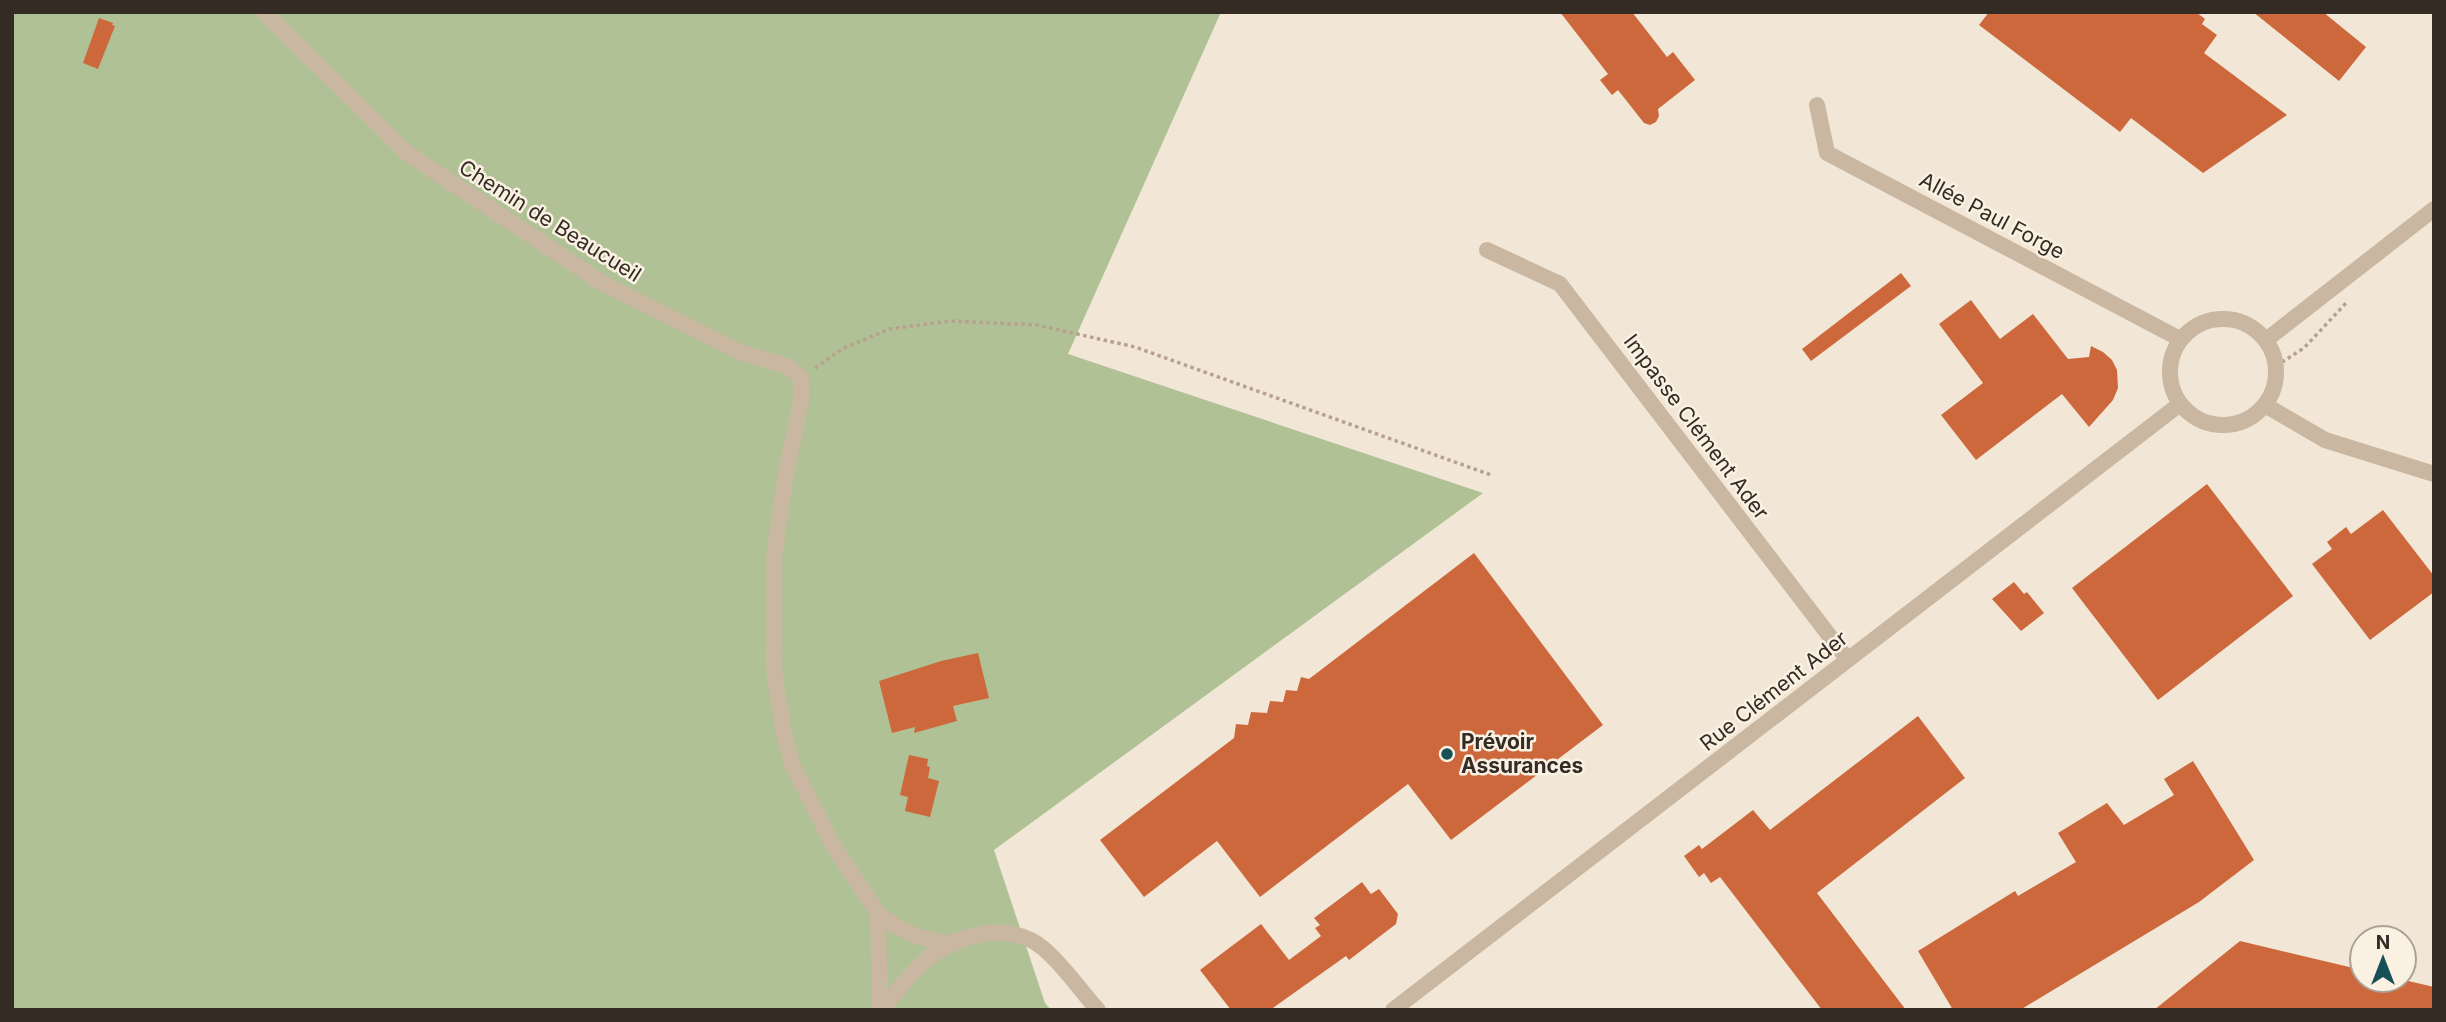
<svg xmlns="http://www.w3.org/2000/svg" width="2446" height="1022" font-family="Inter,sans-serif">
<rect width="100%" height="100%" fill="#f2e7d6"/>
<!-- green -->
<path fill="#b0c196" d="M 12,12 L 1221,12 L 1068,354 L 1483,493 L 994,850 L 1045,1003 L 1051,1010 L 12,1010 Z"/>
<!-- building -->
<path fill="#cc683b" d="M 1560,12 L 1632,12 L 1667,57 L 1673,52 L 1695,80 L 1658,109 L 1659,116 L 1656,122 L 1650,125 L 1644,123 L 1618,90 L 1612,95 L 1600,80 L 1608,74 Z
M 1989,12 L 2196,12 L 2205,19 L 2202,24 L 2217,35 L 2204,53 L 2287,115 L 2203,173 L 2131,118 L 2120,132 L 1979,25 Z
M 2253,12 L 2323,12 L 2366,47 L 2339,81 Z
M 99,18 L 113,23 L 112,25 L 115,26 L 98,69 L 83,63 Z
M 1901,273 L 1911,286 L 1811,361 L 1802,349 Z
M 1971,300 L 2000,339 L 2033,314 L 2068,359 L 2089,357 L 2091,346 L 2103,352 L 2112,360 L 2117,370 L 2118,388 L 2113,400 L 2089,427 L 2062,394 L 1976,460 L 1941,415 L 1983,383 L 1939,324 Z
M 2207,484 L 2293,596 L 2158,700 L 2072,588 Z
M 2383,510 L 2434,576 L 2434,592 L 2370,640 L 2312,564 L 2332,549 L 2327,542 L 2346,527 L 2351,534 Z
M 1474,553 L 1603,725 L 1451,840 L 1408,784 L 1260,897 L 1217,841 L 1144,897 L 1100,840 L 1234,738 L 1236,724 L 1248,725 L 1251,712 L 1267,713 L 1270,701 L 1283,702 L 1286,690 L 1297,691 L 1301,677 L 1309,679 Z
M 2014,582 L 2024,594 L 2027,592 L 2044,613 L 2021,631 L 1992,599 Z
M 978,653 L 989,698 L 953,706 L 957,721 L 914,733 L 915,727 L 892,733 L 879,681 L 941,661 Z
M 1918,716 L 1965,778 L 1817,893 L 1906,1010 L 1822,1010 L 1720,877 L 1711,883 L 1704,873 L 1699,877 L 1684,856 L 1699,845 L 1702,849 L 1753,810 L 1770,830 Z
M 909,755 L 928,759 L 927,766 L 930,767 L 928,778 L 939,781 L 930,817 L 905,811 L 908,797 L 900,795 Z
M 2193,761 L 2254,860 L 2199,902 L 2020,1010 L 1953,1010 L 1918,951 L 2015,891 L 2018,896 L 2076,862 L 2058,833 L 2107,803 L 2124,825 L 2174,795 L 2164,779 Z
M 1362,882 L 1371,894 L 1379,889 L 1398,914 L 1396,924 L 1349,960 L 1346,956 L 1270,1010 L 1231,1010 L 1200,970 L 1261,924 L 1289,960 L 1321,936 L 1315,928 L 1320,925 L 1314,918 Z
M 2240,941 L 2362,970 L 2362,980 L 2404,980 L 2434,987 L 2434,1010 L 2154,1010 Z"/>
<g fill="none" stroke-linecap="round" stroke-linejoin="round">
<!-- path -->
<path stroke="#b6a18c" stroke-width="3.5" stroke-dasharray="3.5 3.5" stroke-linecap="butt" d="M 2276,366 L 2304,348 L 2347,302
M 815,368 L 842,349 L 889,329 L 950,321 L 1037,325 L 1135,347 L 1491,475"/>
<!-- minor -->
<path stroke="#cab7a2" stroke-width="16" d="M 264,12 L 407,153 L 604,284 L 740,352 L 787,366 L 801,377 L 801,401 L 785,479 L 774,557 L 773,664 L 784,734 L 792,764 L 834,847 L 878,913
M 1817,105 L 1827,153 L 2180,339
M 1487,250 L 1560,284 L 1848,660
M2170 372a53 53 0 1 1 106 0a53 53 0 1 1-106 0Z
M 2266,340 L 2434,209
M 2265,405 L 2325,440 L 2434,474
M 880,1010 L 878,913 C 906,935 919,938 953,944
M 882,1010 C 896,993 908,975 925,961 C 956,934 1010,920 1044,949 C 1064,966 1080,990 1098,1010
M 1393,1010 L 2180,404"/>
</g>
<!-- markers -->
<circle fill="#194f57" stroke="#faf1e3" stroke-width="2.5" cx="1447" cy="754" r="7"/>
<g text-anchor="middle" stroke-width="5" stroke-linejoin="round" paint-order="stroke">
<!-- street labels -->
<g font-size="21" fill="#342b25" stroke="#faf1e3">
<text transform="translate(1992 216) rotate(28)" y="7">Allée Paul Forge</text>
<text transform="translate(550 221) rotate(32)" y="7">Chemin de Beaucueil</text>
<text transform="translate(1696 427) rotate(53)" y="7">Impasse Clément Ader</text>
<text transform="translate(1774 691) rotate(-38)" y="7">Rue Clément Ader</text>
</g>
<!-- poi labels -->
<g font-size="21" font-weight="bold" fill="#342b25" stroke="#faf1e3" text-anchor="start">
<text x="1461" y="749">Prévoir<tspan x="1461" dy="24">Assurances</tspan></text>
</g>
</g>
<!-- border -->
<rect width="2446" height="1022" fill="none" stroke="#342b25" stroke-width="28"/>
<!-- north arrow -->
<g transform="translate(2383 959)"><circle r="33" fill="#faf1e3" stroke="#aba297" stroke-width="2"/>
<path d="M0-5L12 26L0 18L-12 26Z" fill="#194f57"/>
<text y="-10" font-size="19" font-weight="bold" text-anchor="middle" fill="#342b25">N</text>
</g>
</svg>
